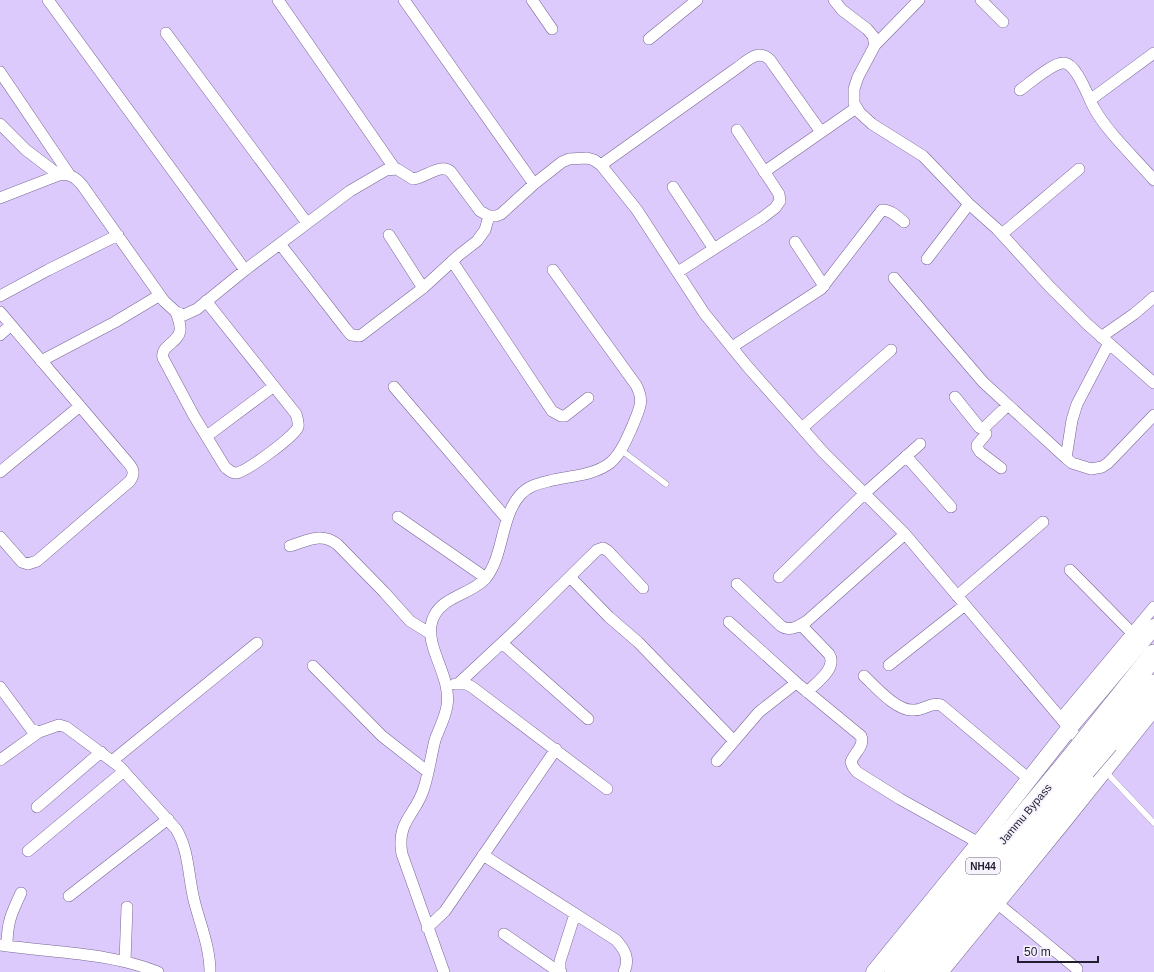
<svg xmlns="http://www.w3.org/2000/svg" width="1154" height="972" font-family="Arial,sans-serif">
<rect width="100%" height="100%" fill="#dccafc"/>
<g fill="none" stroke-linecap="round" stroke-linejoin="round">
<defs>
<path id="lane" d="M 621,450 L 666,484
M 1105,771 L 1154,823"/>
<path id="street" d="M 48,0 L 245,270
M 278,0 L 395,169
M 404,0 L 534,184
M 532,0 L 552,29
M 834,0 L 842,10 L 867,29 L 873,36 L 875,45 L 858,77 L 854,89 L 854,103 L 860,113 L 872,124 L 923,156 L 969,204 L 997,229 L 1049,286 L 1087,324 L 1154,383
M 981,0 L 1003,22
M 166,33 L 307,223
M 649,39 L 697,0
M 875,45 L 919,0
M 0,72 L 69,174
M 1020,90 C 1029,84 1053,62 1064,63 C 1077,64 1088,97 1094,108 C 1107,132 1136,159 1154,180
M 1090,100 L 1154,53
M 0,124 L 26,150 L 59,175
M 601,165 L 737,68 C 747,61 759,48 770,60 L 821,132
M 764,172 L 856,108
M 673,187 L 714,249
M 0,198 L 59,175 C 70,173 76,178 82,185 L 164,301 L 176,312 L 184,315 L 197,309 L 245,270 L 350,191 L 386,170 L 397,169 L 413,179 C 425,178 441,162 451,172 L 480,211 L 489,216 L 496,216 L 501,214 L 534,184 L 562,162 L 569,159 L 587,158 L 594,160 L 601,165 L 637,210 L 704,313 L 747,366 L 823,452 L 905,534 L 1085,747
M 1002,234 L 1079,169
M 389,235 L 423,288
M 795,242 L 824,286
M 280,244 L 346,329 L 351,335 L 360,336 L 423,288 L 459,255 L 477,241 L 485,230 L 489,216
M 927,259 L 969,204
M 452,261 L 552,411 L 561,416 L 565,416 L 588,398
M 678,272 L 762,218 L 775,208 L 780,201 L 779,194 L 737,130
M 894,278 L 983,382 L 1066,458 L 1072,463 L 1091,469 L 1102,467 L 1108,463 L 1154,415
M 0,296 L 48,270 L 118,235
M 0,312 L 124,458 C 131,466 137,471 130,481 L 37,561 L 28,564 L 22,562 L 0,537
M 176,312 C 178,318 181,325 180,331 C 178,343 160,346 163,358 L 194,416 L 225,467 C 229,470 231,473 236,473 C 246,472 295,436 298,427 C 299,422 297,418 296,414 L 206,301
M 0,335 L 11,325
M 1101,337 L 1134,314 L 1154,297
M 732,347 L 821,289 L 882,210 C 891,210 898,217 904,222
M 41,361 L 115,322 L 160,295
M 394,387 L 507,519
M 955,397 L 979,427 L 984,430
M 802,428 L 891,350
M 207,436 L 274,386
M 906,456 L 951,507
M 1066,458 L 1072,420 L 1077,404 L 1109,343
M 1001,468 L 980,452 L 977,447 L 977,445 L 986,434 L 984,430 L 985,427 L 1008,405
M 0,472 L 80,406
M 398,517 L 486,578
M 290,546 C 307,541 321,532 337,544 L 384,592 L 410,621 L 431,634
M 1070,570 L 1132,633
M 570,577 L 609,617 L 638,642 L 734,741
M 779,577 L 865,493 L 920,444
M 737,584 L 781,626 C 790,632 799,626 807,621 L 905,534
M 957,596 L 1043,522
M 729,622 L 799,685 L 861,736 C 865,746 854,753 851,762 L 853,767 L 857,772 L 900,799 L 979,843
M 801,625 L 829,654 C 838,668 816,683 807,692
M 502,643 L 588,719
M 889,665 L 965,605
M 313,666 L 382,736 L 428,772
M 864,676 C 876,687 897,712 914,710 C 924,710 931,702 941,705 L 1029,779
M 459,683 L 519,627 L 597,550 L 603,548 L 608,551 L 643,588
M 455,684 L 466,684 L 472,687 L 607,789
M 0,687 L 31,729 L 39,732 L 59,725 L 66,727 L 120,767 L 176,829 C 189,850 188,875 194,900 C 200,924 210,947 210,972
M 1061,718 L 1154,607
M 0,760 L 39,732
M 112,761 L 257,643
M 717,761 L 759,712 L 796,683
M 37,807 L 101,752
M 28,851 L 124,771
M 483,855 L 616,940 C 625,950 630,959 624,972
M 69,896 L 168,819
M 997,903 L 1077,969
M 427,928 L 445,911 L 556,749
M 504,934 L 559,972
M 0,945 C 53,953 107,952 158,972
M 7,946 C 7,923 11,914 21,893
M 125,961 L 127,907
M 444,972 L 402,854 C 396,821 416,815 424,788 C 429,772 431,756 435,740 C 439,729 445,718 447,706 C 452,676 424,647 432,621 C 440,596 469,596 485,579 C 504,557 500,518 520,495 C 528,486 537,484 549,481 C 568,476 593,476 610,463 C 621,454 627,438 633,425 C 639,409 645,402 636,385 L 553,270
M 561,972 L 560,969 L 560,961 L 575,914"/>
<path id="secondary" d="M 874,972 L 979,843 L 1075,721 L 1154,627
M 940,972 L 1058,828 L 1154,708"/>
<path id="highway" d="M 1094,730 L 1154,655
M 1108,743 L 1154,685
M 895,972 L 1071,759
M 919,972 L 1085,770"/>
</defs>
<!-- lane casing -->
<use href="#lane" stroke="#786694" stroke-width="6"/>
<!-- street casing -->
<use href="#street" stroke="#786694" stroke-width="12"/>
<!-- secondary casing -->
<use href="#secondary" stroke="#786694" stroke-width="17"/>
<!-- highway casing -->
<use href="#highway" stroke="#786694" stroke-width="22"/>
<!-- lane -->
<use href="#lane" stroke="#fff" stroke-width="5.5"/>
<!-- street -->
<use href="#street" stroke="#fff" stroke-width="11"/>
<!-- secondary -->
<use href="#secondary" stroke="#fff" stroke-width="16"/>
<!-- highway -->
<use href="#highway" stroke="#fff" stroke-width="21"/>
<defs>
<path id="highway-bridge" d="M 1071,759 L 1094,730
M 1085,770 L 1108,743"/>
</defs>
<!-- highway-bridge casing -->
<use href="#highway-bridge" stroke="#786694" stroke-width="22" stroke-linecap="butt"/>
<!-- highway-bridge -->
<use href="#highway-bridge" stroke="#fff" stroke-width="21"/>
</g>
<g text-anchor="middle" stroke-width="3.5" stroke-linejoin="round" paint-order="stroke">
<!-- shield labels -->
<rect fill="#f6f3fd" stroke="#645e6e" stroke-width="1" x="966" y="858" width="34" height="16" rx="3"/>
<g font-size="10" font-weight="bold" fill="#251e30">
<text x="983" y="870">NH44</text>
</g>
<!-- street labels -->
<g font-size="11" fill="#251e30" stroke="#f6f3fd">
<text transform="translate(1025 814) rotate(-50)" y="4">Jammu Bypass</text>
</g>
</g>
<!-- scale -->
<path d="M1018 956v6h80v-6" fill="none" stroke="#251e30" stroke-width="2"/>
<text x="1024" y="956" font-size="12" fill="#251e30" stroke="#f6f3fd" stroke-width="3" paint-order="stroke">50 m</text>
</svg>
